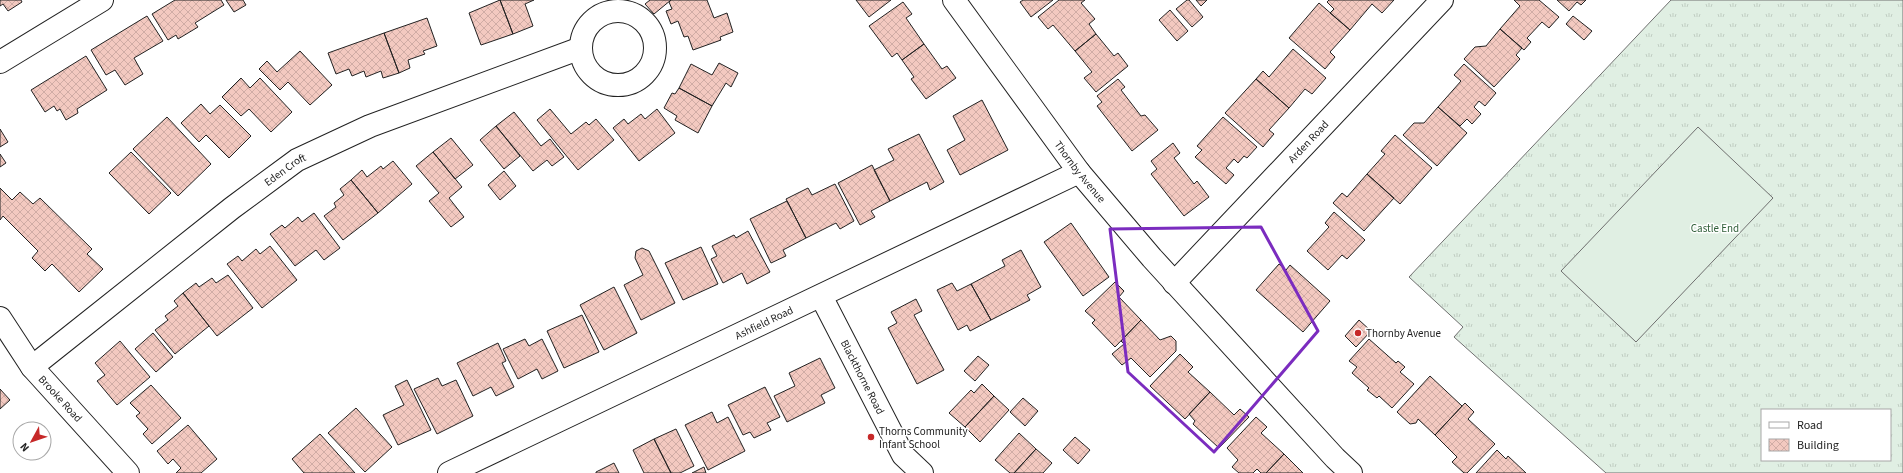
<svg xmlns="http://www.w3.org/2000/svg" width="1903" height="473" font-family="'Source Sans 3',sans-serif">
<defs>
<pattern id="grass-tufts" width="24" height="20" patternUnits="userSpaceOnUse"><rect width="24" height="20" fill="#e0efe3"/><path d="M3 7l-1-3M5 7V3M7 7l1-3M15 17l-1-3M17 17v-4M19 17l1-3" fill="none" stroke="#c0cdc2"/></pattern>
<pattern id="building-cross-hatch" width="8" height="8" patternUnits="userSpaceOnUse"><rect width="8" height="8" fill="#f3c9c0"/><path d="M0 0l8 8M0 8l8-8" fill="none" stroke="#d0aca5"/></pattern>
</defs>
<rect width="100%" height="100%" fill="#fff"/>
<!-- grass -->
<path fill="url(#grass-tufts)" stroke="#6f6f6f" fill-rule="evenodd" d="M 1671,0 L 1903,0 L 1903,473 L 1606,473 L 1454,337 L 1463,327 L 1409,277 ZM 1762,410 L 1890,410 L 1890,460 L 1762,460 Z"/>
<!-- pitch -->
<path fill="#e0efe3" stroke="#6f6f6f" d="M 1698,127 L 1773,198 L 1636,342 L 1561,271 Z"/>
<!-- building -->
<path fill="url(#building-cross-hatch)" stroke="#222" d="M 0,0 L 21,0 L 22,2 L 8,11 L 3,4 L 0,6 Z
M 175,0 L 221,0 L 224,5 L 195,23 L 198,27 L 178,39 L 176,35 L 168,40 L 152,14 Z
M 226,0 L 243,0 L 246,5 L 234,12 Z
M 500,0 L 513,34 L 481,45 L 469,13 Z
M 500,0 L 534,0 L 525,4 L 533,26 L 513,34 Z
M 650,0 L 671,0 L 654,14 L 645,4 Z
M 671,0 L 707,0 L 714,18 L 727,13 L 733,32 L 720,37 L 721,40 L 693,50 L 688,36 L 684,37 L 678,21 L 671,24 L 666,11 L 672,9 L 669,2 Z
M 856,0 L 891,0 L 869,17 Z
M 1023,0 L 1053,0 L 1031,17 L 1020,2 Z
M 1059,0 L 1085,0 L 1081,3 L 1095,19 L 1089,24 L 1096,34 L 1075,51 L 1053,25 L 1048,29 L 1038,17 Z
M 1187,0 L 1189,0 L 1203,17 L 1192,27 L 1176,9 Z
M 1196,0 L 1207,0 L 1201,6 Z
M 1329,0 L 1394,0 L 1382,13 L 1372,4 L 1350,30 L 1330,13 L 1334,9 L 1327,2 Z
M 1514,0 L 1539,0 L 1559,17 L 1549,28 L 1542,22 L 1527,38 L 1531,42 L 1524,50 L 1500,29 L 1520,6 Z
M 1557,0 L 1586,0 L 1581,5 L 1577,2 L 1569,11 Z
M 903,2 L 912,14 L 906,18 L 924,44 L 902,60 L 897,53 L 892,57 L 869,26 Z
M 1319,3 L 1350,30 L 1330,52 L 1335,57 L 1325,69 L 1289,38 Z
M 1170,10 L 1188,31 L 1177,41 L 1159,20 Z
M 147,16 L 163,41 L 134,58 L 143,74 L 125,85 L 115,70 L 106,75 L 91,50 Z
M 1573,16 L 1592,31 L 1584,40 L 1566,24 Z
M 427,18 L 437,46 L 423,51 L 425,54 L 408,60 L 410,68 L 399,73 L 384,33 Z
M 1500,29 L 1522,48 L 1516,55 L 1520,59 L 1494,87 L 1464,59 L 1475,47 L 1486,46 Z
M 384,33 L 399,73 L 383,78 L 381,71 L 366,77 L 364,71 L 352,76 L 349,69 L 336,74 L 328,53 Z
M 1096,34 L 1114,56 L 1118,53 L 1128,66 L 1096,92 L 1084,78 L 1092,72 L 1075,51 Z
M 924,44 L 942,69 L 947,66 L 956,78 L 926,99 L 911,79 L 914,77 L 902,60 Z
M 1293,49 L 1326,78 L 1312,94 L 1305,89 L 1289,108 L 1256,79 L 1263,71 L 1269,77 Z
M 300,51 L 332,85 L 310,105 L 288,82 L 280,90 L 259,69 L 267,61 L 277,72 Z
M 86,56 L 107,90 L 77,109 L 78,113 L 66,120 L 60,109 L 57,111 L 54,106 L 45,112 L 31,90 Z
M 719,63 L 738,73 L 731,87 L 726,83 L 712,106 L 679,88 L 691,64 L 712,75 Z
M 1464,64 L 1496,93 L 1485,106 L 1479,101 L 1474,107 L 1481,114 L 1472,124 L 1467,119 L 1460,126 L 1438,107 L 1461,81 L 1454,75 Z
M 241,78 L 250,88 L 260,78 L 292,112 L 271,132 L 249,109 L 241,116 L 222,97 Z
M 1118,79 L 1125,87 L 1121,90 L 1141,116 L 1145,115 L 1158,130 L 1132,151 L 1097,106 L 1102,102 L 1097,96 Z
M 1256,79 L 1289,108 L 1269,130 L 1274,134 L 1263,147 L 1225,113 Z
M 679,88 L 712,106 L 698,133 L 675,120 L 677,116 L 664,108 L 672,93 L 675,94 Z
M 982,100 L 1008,150 L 960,175 L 947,150 L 965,140 L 953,116 Z
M 201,104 L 210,114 L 220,105 L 251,136 L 229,158 L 206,135 L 199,142 L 181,123 Z
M 1438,107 L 1467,133 L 1437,166 L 1403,135 L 1414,123 L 1424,123 Z
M 550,109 L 571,134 L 586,122 L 589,125 L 596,119 L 614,140 L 578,170 L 537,120 Z
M 657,109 L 675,133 L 639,161 L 613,128 L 624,119 L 628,124 L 641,114 L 645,119 Z
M 514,112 L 541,146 L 550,139 L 564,157 L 552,166 L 547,160 L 533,171 L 496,126 Z
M 167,117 L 211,164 L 178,196 L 133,149 Z
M 1223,117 L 1257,147 L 1247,158 L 1244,156 L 1238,163 L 1234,159 L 1226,168 L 1234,175 L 1226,184 L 1195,157 L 1202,150 L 1197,146 Z
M 496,126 L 520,156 L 504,169 L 480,140 Z
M 0,129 L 8,142 L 0,147 Z
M 919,134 L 944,182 L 930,190 L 927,182 L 890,201 L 874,170 L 894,160 L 888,149 Z
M 1395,135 L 1432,168 L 1400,204 L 1367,174 L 1385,154 L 1381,151 Z
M 451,138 L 473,165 L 455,179 L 433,152 Z
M 1173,143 L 1180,153 L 1174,158 L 1194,184 L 1197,181 L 1209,197 L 1184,216 L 1151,174 L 1157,169 L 1151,161 Z
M 131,152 L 171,193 L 149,214 L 109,173 Z
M 433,152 L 462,187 L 449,198 L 464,217 L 451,227 L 429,201 L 439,193 L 416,166 Z
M 0,154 L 6,163 L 0,167 Z
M 393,161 L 412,184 L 378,213 L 351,180 L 362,170 L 367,177 L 381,166 L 383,169 Z
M 872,165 L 890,201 L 871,211 L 875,217 L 860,225 L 838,183 Z
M 504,171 L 516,186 L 500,200 L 488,185 Z
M 1367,174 L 1394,198 L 1364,231 L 1333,203 L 1342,193 L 1347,197 Z
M 351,180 L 378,213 L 343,240 L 324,216 L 336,207 L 334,203 L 344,195 L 340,189 Z
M 835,184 L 854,221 L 840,229 L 836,223 L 806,238 L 786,199 L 808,188 L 812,195 Z
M 0,188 L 12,200 L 20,192 L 33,204 L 40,198 L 92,249 L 87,254 L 103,269 L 79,292 L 52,264 L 45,271 L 32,258 L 38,251 L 3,216 L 0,220 Z
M 787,201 L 806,238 L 783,250 L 786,256 L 771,263 L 750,219 Z
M 1334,212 L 1365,240 L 1347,259 L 1342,255 L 1328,270 L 1307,251 L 1329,227 L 1325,223 Z
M 314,213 L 340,248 L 324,260 L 316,250 L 295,266 L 270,234 L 282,225 L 285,228 L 298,217 L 302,222 Z
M 1071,223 L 1109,277 L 1083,296 L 1044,242 Z
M 748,231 L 770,272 L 747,284 L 742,273 L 723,283 L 711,259 L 717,256 L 712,246 L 734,235 L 736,238 Z
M 270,246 L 297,280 L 262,308 L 227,264 L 238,256 L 242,261 L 256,249 L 260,254 Z
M 701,247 L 718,284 L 683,300 L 665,263 Z
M 642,248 L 649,251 L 675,303 L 641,320 L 624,285 L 643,275 L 635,258 L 636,251 Z
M 1021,250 L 1041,287 L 1027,295 L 1030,300 L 991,320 L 971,284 L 1005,266 L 1002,260 Z
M 1279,264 L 1286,270 L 1290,265 L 1330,301 L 1303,332 L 1256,290 Z
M 228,275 L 253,308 L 217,336 L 183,293 L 196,283 L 199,287 L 212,278 L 216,283 Z
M 1115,282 L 1124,291 L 1119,297 L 1141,320 L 1115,347 L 1092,323 L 1095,320 L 1085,311 Z
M 952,283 L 957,291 L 971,284 L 991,320 L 970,331 L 967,325 L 958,330 L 937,290 Z
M 614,287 L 637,333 L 604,350 L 580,305 Z
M 183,293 L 209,326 L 175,354 L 155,330 L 168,320 L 165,316 L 178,306 L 174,301 Z
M 916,299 L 922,311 L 914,315 L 944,370 L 917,384 L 888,328 L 897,323 L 891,312 Z
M 582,315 L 599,352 L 564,368 L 547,331 Z
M 1141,320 L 1160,340 L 1171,336 L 1176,341 L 1176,351 L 1150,377 L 1131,358 L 1122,365 L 1112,354 L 1124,344 L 1121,341 Z
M 1359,320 L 1371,331 L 1356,347 L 1345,336 Z
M 153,333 L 173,357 L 156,372 L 135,349 Z
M 525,339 L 529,346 L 542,339 L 558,371 L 542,379 L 537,369 L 518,379 L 503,349 Z
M 1369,339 L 1396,363 L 1398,361 L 1405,367 L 1400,372 L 1414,384 L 1392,408 L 1379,396 L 1377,398 L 1367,390 L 1369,388 L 1352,373 L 1357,367 L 1349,361 Z
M 120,341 L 150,377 L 117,405 L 97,381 L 105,375 L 95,363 Z
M 498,343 L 506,361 L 502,363 L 514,387 L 496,396 L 491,387 L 473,396 L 457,363 Z
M 1180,354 L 1193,367 L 1188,372 L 1210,392 L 1185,419 L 1150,386 Z
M 978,356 L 989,365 L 975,381 L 964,371 Z
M 820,358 L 835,388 L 821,395 L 825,403 L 787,422 L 774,396 L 795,386 L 789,373 Z
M 1430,376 L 1462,406 L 1435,435 L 1418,419 L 1416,423 L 1410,424 L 1397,412 Z
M 438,378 L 442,386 L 456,380 L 473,416 L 437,434 L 414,389 Z
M 407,380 L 431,430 L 398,445 L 383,415 L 404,405 L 395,386 Z
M 982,384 L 994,396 L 965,427 L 949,413 L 971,390 L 974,393 Z
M 151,385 L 181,418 L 152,444 L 143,434 L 148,429 L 136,416 L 140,413 L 130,403 Z
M 765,387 L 780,417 L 767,423 L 771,430 L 754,438 L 750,432 L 743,435 L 728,405 Z
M 0,389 L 10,400 L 0,409 Z
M 1210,392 L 1234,415 L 1240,409 L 1249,417 L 1219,448 L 1193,424 L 1195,421 L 1189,414 Z
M 994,396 L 1009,410 L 980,442 L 965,427 Z
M 1023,398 L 1038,411 L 1025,426 L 1010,412 Z
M 1465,403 L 1474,412 L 1468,419 L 1495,444 L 1467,473 L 1464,473 L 1452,462 L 1457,457 L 1435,435 Z
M 356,408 L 392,447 L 365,472 L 328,433 Z
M 712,412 L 717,423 L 728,417 L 745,451 L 708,470 L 685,425 Z
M 1256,417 L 1267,427 L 1261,433 L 1284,454 L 1266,473 L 1261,473 L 1257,469 L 1253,473 L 1239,473 L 1232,467 L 1238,460 L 1227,448 Z
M 188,425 L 217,459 L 201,473 L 176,473 L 181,468 L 173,459 L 168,464 L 157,451 Z
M 676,429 L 694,466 L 680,473 L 671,473 L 654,439 Z
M 1019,433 L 1036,449 L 1014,473 L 1010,473 L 995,460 Z
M 320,434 L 355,473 L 304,473 L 292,459 Z
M 1075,437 L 1090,450 L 1078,464 L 1063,450 Z
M 654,439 L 671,473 L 644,473 L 633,450 Z
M 1036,449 L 1052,463 L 1043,473 L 1014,473 Z
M 1497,450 L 1506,459 L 1508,456 L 1526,473 L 1476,473 Z
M 1284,454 L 1303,473 L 1266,473 Z
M 614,463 L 619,473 L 596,473 L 596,472 Z
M 704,467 L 706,473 L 692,473 Z"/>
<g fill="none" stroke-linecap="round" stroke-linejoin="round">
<defs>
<g id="minor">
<path id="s1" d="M 954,0 L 1079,172 L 1152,258 L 1335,458 L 1351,473"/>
<circle cx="618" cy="48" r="37"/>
<path d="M 0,62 L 102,0"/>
<path id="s2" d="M 1174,283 L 1442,0"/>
<path id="s3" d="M 821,296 L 903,455 L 922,473"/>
<path id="s4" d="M 0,318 L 32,367 L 128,473"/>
<path id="s5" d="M 32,367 L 232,208 L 297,160 L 370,126 L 581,48"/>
<path id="s6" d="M 449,473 L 1079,172"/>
</g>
</defs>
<!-- minor casing -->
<use href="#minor" stroke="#222" stroke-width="24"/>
<!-- minor -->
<use href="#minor" stroke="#fff" stroke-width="22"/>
</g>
<!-- marked area -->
<path fill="none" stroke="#7b2cbf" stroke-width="3" stroke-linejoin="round" d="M 1261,227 L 1318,331 L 1214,452 L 1128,372 L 1110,229 Z"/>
<!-- markers -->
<g fill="#c62828" stroke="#fff" stroke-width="1.5">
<circle cx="1358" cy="333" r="4"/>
<circle cx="871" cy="437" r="4"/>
</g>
<g text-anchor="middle" stroke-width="3" stroke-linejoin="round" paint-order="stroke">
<!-- street labels -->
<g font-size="11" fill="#222" stroke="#fff">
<text dy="4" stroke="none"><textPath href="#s2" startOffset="195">Arden Road</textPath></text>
<text dy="4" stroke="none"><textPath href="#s5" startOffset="321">Eden Croft</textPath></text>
<text dy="4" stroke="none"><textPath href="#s1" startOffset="213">Thornby Avenue</textPath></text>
<text dy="4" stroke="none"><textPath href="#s6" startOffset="349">Ashfield Road</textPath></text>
<text dy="4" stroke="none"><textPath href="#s3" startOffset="91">Blackthorne Road</textPath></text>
<text dy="4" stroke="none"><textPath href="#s4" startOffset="101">Brooke Road</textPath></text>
</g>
<!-- park labels -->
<g font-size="11" fill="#2f5e38" stroke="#fff">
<text x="1715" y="232">Castle End</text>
</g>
<!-- poi labels -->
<g font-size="11" fill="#222" stroke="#fff" text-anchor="start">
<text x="1366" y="337">Thornby Avenue</text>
<text x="879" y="435">Thorns Community<tspan x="879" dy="13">Infant School</tspan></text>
</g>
</g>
<!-- legend -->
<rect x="1761" y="409" width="130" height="52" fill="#ffffff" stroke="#a7a7a7"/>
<rect x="1769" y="422" width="20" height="6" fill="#ffffff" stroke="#a7a7a7"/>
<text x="1797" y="429" font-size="12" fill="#222222">Road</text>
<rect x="1769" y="439" width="20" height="12" fill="url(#building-cross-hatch)" stroke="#a7a7a7"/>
<text x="1797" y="449" font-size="12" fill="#222222">Building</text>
<!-- north arrow -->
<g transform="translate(32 441) rotate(230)"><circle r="19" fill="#ffffff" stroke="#a7a7a7"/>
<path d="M0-3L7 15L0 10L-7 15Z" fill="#c62828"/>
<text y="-6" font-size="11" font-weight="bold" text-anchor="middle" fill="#222222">N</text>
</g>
</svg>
